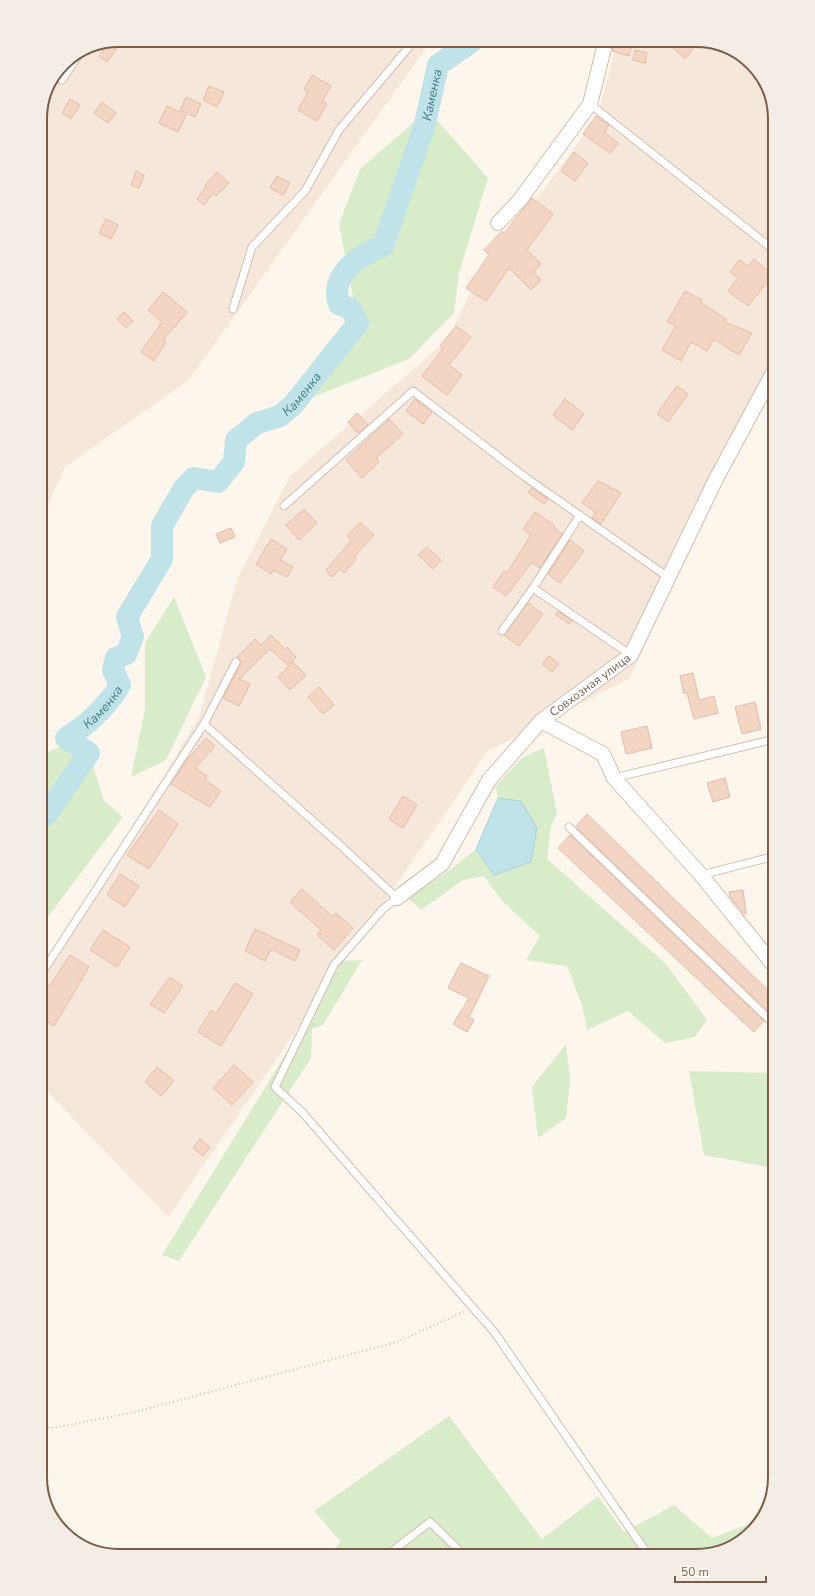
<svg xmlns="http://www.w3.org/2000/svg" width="815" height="1596" font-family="'Nunito Sans',sans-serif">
<rect width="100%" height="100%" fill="#fdf6ec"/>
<!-- residential -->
<path fill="#f5e8da" d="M 119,40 L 432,40 L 189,380 L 65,467 L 40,521 L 40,114 L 46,89 L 63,63 L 89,46 Z
M 618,40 L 701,40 L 744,56 L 769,89 L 775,119 L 775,349 L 630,678 L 488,751 L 168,1217 L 40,1084 L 40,984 L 199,717 L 238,577 L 290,476 L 448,339 L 476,281 L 597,117 Z"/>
<!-- green -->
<path fill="#d8ecc9" d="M 428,110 L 488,178 L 459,273 L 454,313 L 409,359 L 293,405 L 358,323 L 339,224 L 360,169 Z
M 174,597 L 206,677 L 166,760 L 131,777 L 145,709 L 145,643 Z
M 68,744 L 89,753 L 104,801 L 123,817 L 50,914 L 40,931 L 40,755 Z
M 544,748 L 557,813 L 551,826 L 547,859 L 666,964 L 707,1020 L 695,1037 L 665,1043 L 628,1011 L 587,1030 L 582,1005 L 567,966 L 526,960 L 540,936 L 502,901 L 484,876 L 463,880 L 421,910 L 408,898 L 450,870 L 476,849 L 494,875 L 521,801 L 498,798 L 495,787 L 523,757 Z
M 362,960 L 323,1025 L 312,1029 L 311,1058 L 179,1261 L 162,1255 L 343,961 Z
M 566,1044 L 570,1080 L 566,1118 L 538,1138 L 532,1087 Z
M 689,1071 L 775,1073 L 775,1171 L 768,1167 L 704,1155 Z
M 449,1416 L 542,1539 L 598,1496 L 624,1532 L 674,1505 L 712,1538 L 762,1519 L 762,1521 L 726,1550 L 696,1556 L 327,1556 L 341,1542 L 314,1511 Z"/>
<!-- water -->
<path fill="#bfe3e8" stroke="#a5d3da" d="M 498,798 L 521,801 L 537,828 L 531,862 L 494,875 L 476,849 Z"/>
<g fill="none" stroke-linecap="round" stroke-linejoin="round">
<!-- river -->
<path stroke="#bfe3e8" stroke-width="22" id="s1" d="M 40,820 L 47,814 L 89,753 L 66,738 C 89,724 106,708 120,685 L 113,670 L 116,658 L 126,654 L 133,637 L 127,617 L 162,559 L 162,526 L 184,488 L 194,478 L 218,482 L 234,462 L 236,440 L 257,423 L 280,416 L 293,405 L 358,323 L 351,309 L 339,304 C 329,275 360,255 383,246 L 425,124 L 438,65 L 474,40"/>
</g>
<!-- building -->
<path fill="#f3d5c3" stroke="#e6bba3" d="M 123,40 L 107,62 L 99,56 L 109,42 Z
M 633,40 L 629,56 L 612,51 L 614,40 Z
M 678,40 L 701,40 L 685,59 L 672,47 Z
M 635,50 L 647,53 L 645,63 L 633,60 Z
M 312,75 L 331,86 L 322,101 L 327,104 L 317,121 L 298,110 L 308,92 L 304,89 Z
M 209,86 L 224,92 L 217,107 L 203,100 Z
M 186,97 L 201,104 L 195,117 L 180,110 Z
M 70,99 L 80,105 L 71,119 L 62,113 Z
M 102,102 L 116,113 L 108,123 L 94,113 Z
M 167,106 L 186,115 L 178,132 L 159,123 Z
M 596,116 L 609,125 L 604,132 L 618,143 L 610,153 L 583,134 Z
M 574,152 L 588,163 L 575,181 L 561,171 Z
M 136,171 L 144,175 L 139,188 L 131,185 Z
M 217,172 L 229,183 L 216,196 L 213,193 L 204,205 L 197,199 L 206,187 L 205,185 Z
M 277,176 L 290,183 L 283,195 L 270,188 Z
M 532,198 L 553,214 L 527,250 L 541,264 L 533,272 L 541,280 L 531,290 L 509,268 L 486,301 L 466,288 L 489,255 L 484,250 L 502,231 L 504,233 Z
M 106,219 L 118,225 L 111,239 L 99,233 Z
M 754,259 L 773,275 L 748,306 L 728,291 L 738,278 L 730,272 L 739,260 L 748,266 Z
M 685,291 L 702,300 L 701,303 L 726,319 L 725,322 L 752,333 L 739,355 L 714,339 L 707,351 L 691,342 L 681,361 L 662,350 L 676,326 L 667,322 Z
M 163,292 L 187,312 L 163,340 L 166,342 L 154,361 L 141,352 L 162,322 L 148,310 Z
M 124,312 L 133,321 L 126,328 L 117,319 Z
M 456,326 L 471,337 L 449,365 L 462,375 L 447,395 L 422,376 L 443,349 L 440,346 Z
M 677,386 L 688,394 L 668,422 L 657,414 Z
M 415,399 L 432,412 L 423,424 L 406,411 Z
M 565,399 L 584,414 L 572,430 L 553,415 Z
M 357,413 L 368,425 L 358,433 L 348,422 Z
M 389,419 L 403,434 L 376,458 L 379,462 L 362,478 L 346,460 Z
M 598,481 L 621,493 L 601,524 L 592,518 L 596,512 L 582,503 Z
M 532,488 L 548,499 L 544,504 L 528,492 Z
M 304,509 L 317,523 L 299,540 L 286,525 Z
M 535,512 L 555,526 L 554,528 L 562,534 L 540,568 L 532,562 L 506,596 L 493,587 L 504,571 L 507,573 L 531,535 L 523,529 Z
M 360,522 L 374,535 L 354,557 L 356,559 L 344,573 L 340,569 L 332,577 L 326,570 L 351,541 L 347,536 Z
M 231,528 L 235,537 L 220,543 L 216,534 Z
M 271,539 L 287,549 L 280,560 L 293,567 L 287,577 L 274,570 L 271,574 L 256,564 Z
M 570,540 L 584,551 L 560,583 L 548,574 Z
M 427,547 L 441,560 L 433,569 L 418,555 Z
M 528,603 L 543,614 L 519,646 L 504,635 Z
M 558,611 L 572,621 L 569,624 L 556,615 Z
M 271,635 L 285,649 L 287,647 L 296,657 L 288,665 L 270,649 L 239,679 L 250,684 L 239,706 L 223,698 L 241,664 L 240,660 L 237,657 L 255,639 L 261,645 Z
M 549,656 L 559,664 L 552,672 L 542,664 Z
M 293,662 L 306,675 L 290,690 L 278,677 Z
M 693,673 L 699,700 L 714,696 L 718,713 L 694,719 L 687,693 L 684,694 L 680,676 Z
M 319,687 L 334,705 L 323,714 L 308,697 Z
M 755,702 L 761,729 L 742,734 L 735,707 Z
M 647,726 L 652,748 L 626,754 L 621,732 Z
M 206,738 L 215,746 L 195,768 L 207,776 L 205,780 L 221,791 L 210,807 L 171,784 L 186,761 Z
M 725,778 L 730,797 L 713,802 L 707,783 Z
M 403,796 L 417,805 L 403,828 L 389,819 Z
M 159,810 L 178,824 L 149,869 L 127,855 Z
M 587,814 L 775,997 L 775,1010 L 771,1014 L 577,828 L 577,825 Z
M 570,835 L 764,1021 L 754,1032 L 558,848 Z
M 120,874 L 139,886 L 125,907 L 107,895 Z
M 302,889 L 333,917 L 336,913 L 353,928 L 334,950 L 317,935 L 321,930 L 290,902 Z
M 743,890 L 746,914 L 744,914 L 730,897 L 729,892 Z
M 255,929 L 300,950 L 295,961 L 271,949 L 265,961 L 245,951 Z
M 103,930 L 130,947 L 117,967 L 90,950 Z
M 70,955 L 89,967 L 54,1026 L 40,1017 L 40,992 L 45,984 L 49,987 Z
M 461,963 L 489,976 L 469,1017 L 474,1020 L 467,1032 L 453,1024 L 469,998 L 448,988 Z
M 170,977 L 183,986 L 164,1013 L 150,1004 Z
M 235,983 L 253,994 L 221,1046 L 198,1032 L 211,1010 L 216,1014 Z
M 234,1065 L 253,1082 L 232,1105 L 213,1088 Z
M 157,1067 L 174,1081 L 161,1096 L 145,1082 Z
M 200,1139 L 210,1147 L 203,1156 L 193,1148 Z"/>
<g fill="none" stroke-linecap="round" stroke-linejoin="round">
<defs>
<path id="service" d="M 55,75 L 62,80 L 81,51
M 590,104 L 775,251
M 233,309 L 252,247 L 305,191 L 339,130 L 408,48 L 406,40
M 284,506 L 413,391 L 525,477 L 668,577
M 533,588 L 631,655
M 502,631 L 533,588 L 580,515
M 204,724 L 236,662
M 614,778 L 775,739
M 569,827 L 775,1025
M 701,875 L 775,856
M 40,976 L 204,724 L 340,845 L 397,898 L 383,909 L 334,965 L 275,1087 L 302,1112 L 495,1333 L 649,1556
M 386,1556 L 430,1522 L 465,1556"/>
<g id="minor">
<path d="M 498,223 L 519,201 L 590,104 L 606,40"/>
<path d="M 541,721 L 603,754 L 614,778 L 701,875 L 775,967"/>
<path id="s2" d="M 397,898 L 442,864 L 489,780 L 541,721 L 631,655 L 716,479 L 775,369"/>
</g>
</defs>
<!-- service casing -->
<use href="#service" stroke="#d1beb0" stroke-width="9"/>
<!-- minor casing -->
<use href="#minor" stroke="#d1beb0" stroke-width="16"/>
<!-- path -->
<path stroke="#d9b8a5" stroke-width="2" stroke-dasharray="1 3" stroke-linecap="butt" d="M 40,1426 L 52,1428 L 131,1413 L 397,1342 L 465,1311"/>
<!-- service -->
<use href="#service" stroke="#fff" stroke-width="7"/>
<!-- minor -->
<use href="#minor" stroke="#fff" stroke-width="14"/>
</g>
<g text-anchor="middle" stroke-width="4" stroke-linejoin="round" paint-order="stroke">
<!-- street labels -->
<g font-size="12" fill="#7a5c4d" stroke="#fffaf3">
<text dy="4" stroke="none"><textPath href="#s2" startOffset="292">Совхозная улица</textPath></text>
</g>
<!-- water labels -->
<g font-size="13" font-style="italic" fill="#437c86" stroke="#fffaf3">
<text dy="5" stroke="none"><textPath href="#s1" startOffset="938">Каменка</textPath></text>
<text dy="5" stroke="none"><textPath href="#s1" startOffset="579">Каменка</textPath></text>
<text dy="5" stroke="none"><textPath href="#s1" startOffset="159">Каменка</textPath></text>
</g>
</g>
<!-- crop -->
<path d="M0 0H815V1596H0ZM119 47H696A72 72 0 0 1 768 119V1477A72 72 0 0 1 696 1549H119A72 72 0 0 1 47 1477V119A72 72 0 0 1 119 47Z" fill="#f4ede6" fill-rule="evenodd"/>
<path fill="none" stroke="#7a5c4d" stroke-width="2" d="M119 47H696A72 72 0 0 1 768 119V1477A72 72 0 0 1 696 1549H119A72 72 0 0 1 47 1477V119A72 72 0 0 1 119 47Z"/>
<!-- scale -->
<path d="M675 1576v6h91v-6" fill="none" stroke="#7a5c4d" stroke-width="2"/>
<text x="681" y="1576" font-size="12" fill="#7a5c4d" stroke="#fffaf3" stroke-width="3" paint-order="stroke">50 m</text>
</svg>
